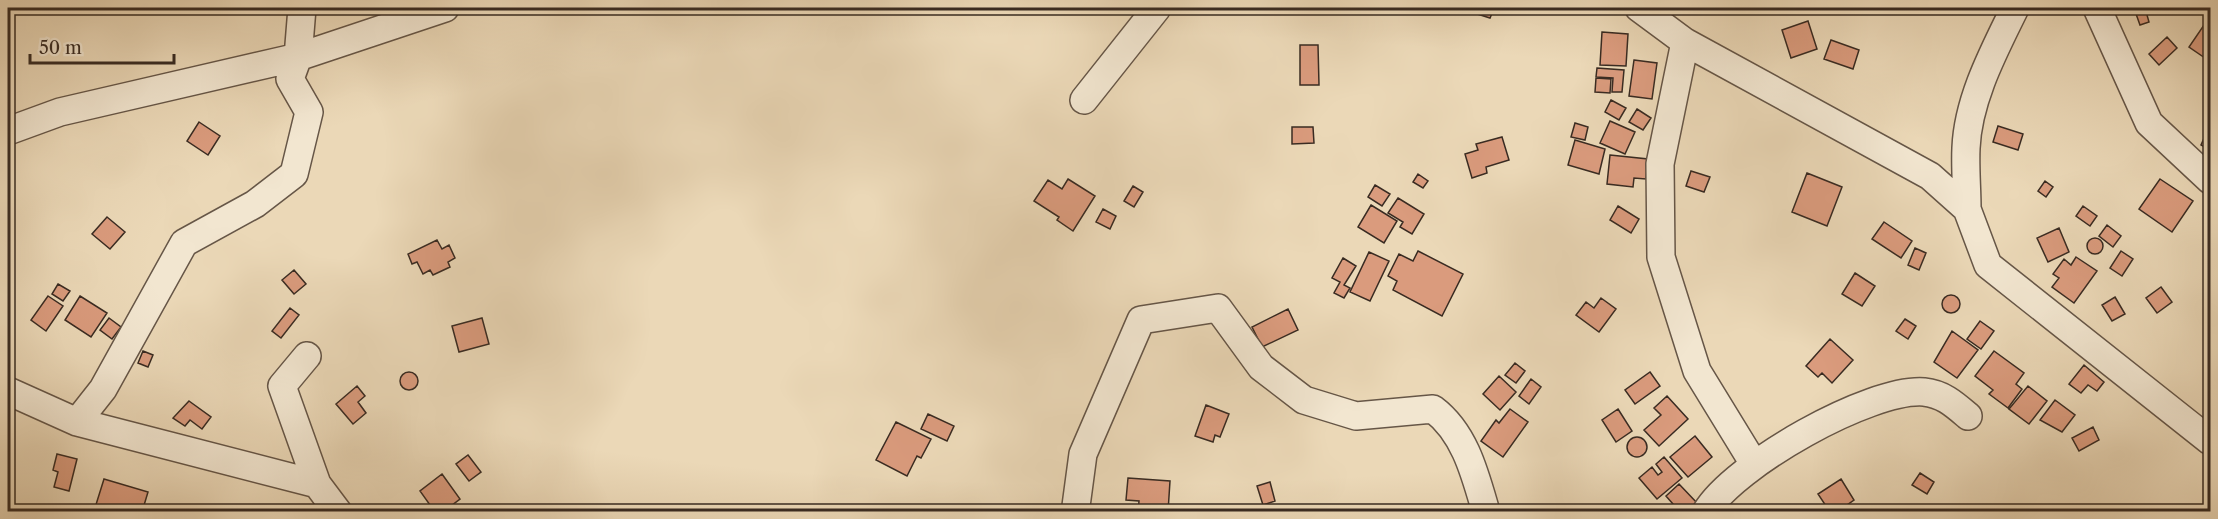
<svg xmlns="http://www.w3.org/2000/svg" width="2218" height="519" font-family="'Libre Caslon Text',serif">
<rect width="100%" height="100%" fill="#ebd8b7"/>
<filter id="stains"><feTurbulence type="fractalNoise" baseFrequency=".00333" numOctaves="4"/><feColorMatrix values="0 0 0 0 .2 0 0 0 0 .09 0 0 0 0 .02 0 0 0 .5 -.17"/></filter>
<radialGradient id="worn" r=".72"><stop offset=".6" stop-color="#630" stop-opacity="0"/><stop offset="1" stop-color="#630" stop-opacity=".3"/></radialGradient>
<!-- building -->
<path fill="#da9b7d" stroke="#392b22" stroke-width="1.5" d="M 1475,8 L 1506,8 L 1504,14 L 1493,11 L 1490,18 L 1474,13 Z
M 2145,8 L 2149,22 L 2140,25 L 2135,11 Z
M 1808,21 L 1817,49 L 1791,58 L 1782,30 Z
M 2204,25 L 2210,29 L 2210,50 L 2205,58 L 2189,47 Z
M 1602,32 L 1628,34 L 1626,66 L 1600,65 Z
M 2167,37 L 2177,48 L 2159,65 L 2149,54 Z
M 1831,40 L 1859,50 L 1853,69 L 1824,59 Z
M 1300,45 L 1318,45 L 1319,85 L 1300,85 Z
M 1634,60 L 1657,63 L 1652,99 L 1629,96 Z
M 1597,68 L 1624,70 L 1622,92 L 1612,92 L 1613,78 L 1596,77 Z
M 1596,78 L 1611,79 L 1610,93 L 1595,92 Z
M 1611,100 L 1626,108 L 1619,120 L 1605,112 Z
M 1637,109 L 1651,118 L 1643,130 L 1629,122 Z
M 1610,121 L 1635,132 L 1625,154 L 1600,143 Z
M 199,122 L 220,136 L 208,155 L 187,141 Z
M 1575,123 L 1588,127 L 1585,140 L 1571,137 Z
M 2210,125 L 2210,150 L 2201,145 Z
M 1998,126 L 2023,134 L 2018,150 L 1993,142 Z
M 1292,127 L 1313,127 L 1314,143 L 1292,144 Z
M 1502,137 L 1509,160 L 1486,167 L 1487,173 L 1472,178 L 1465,154 L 1478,150 L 1476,144 Z
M 1575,140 L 1605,149 L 1599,174 L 1568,165 Z
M 1610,155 L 1648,159 L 1646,179 L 1634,178 L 1633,187 L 1607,184 Z
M 1691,171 L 1710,177 L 1704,192 L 1686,186 Z
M 1807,173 L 1842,187 L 1827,226 L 1792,212 Z
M 1418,174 L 1428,181 L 1423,188 L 1413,182 Z
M 1068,179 L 1095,196 L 1073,231 L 1057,220 L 1059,217 L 1034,201 L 1048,180 L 1062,189 Z
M 2160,179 L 2193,201 L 2172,232 L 2139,209 Z
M 2045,181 L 2053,187 L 2046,197 L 2038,191 Z
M 1375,185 L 1390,194 L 1382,206 L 1368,197 Z
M 1133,186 L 1143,192 L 1134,207 L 1124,201 Z
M 1398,198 L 1424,214 L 1412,234 L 1400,227 L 1403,222 L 1388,213 Z
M 1371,205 L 1397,221 L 1384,243 L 1358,227 Z
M 1618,206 L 1639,219 L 1631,233 L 1610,220 Z
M 2083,206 L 2097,216 L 2090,226 L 2076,216 Z
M 1103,209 L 1116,216 L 1110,229 L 1096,222 Z
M 107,217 L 125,232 L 110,249 L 92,234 Z
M 1884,222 L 1912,241 L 1901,258 L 1872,239 Z
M 2107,225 L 2121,236 L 2113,247 L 2099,236 Z
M 2059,228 L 2069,252 L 2048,262 L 2037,238 Z
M2087 246a8 8 0 1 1 16 0a8 8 0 1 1-16 0Z
M 437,240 L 442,249 L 449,245 L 455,258 L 448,262 L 450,267 L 433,275 L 430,270 L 423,274 L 417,262 L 412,264 L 408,254 Z
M 1915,248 L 1926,253 L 1919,270 L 1908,265 Z
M 1418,251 L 1463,274 L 1442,316 L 1393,290 L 1397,281 L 1388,276 L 1399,254 L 1413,261 Z
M 2121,251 L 2133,259 L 2122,276 L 2110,268 Z
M 1369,252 L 1389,261 L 1370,301 L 1350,292 Z
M 2076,257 L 2097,271 L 2074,303 L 2052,287 L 2059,278 L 2053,274 L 2064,259 L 2071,265 Z
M 1343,258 L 1356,266 L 1344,285 L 1350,288 L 1344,298 L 1334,293 L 1340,282 L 1332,278 Z
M 294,270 L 306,284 L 294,294 L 282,280 Z
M 1855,273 L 1875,286 L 1862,306 L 1842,294 Z
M 58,284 L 70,291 L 63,301 L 52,294 Z
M 2161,287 L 2172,302 L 2157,313 L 2146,298 Z
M1942 304a9 9 0 1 1 18 0a9 9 0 1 1-18 0Z
M 48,296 L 63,306 L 46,331 L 31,320 Z
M 80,296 L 107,313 L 91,337 L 65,320 Z
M 2115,297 L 2125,314 L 2112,321 L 2102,305 Z
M 1601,298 L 1616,309 L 1599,332 L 1576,315 L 1586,302 L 1594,308 Z
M 290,308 L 299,315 L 281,338 L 272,331 Z
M 1288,309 L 1298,330 L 1262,347 L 1252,327 Z
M 109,318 L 121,327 L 112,339 L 100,330 Z
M 482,318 L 489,344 L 459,352 L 452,326 Z
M 1905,319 L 1916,326 L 1908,339 L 1896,331 Z
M 1980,321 L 1994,331 L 1981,349 L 1967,339 Z
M 1952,331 L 1978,350 L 1957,378 L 1934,362 Z
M 1830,339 L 1853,360 L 1832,383 L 1822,373 L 1818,377 L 1806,366 Z
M 143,351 L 153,355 L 148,367 L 138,363 Z
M 1994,351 L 2024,373 L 2016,384 L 2022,389 L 2008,408 L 1989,394 L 1993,390 L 1975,376 Z
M 1515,363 L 1525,371 L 1516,383 L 1505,375 Z
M 2084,365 L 2104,382 L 2097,391 L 2088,385 L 2081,393 L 2069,384 Z
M 1650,372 L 1660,386 L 1635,404 L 1625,390 Z
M400 381a9 9 0 1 1 18 0a9 9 0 1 1-18 0Z
M 1499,376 L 1516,392 L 1500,410 L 1483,394 Z
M 1531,379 L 1541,387 L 1529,404 L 1519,396 Z
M 357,386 L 365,396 L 358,402 L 366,413 L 353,424 L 336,404 Z
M 2028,386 L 2047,401 L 2029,424 L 2009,409 Z
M 1667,396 L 1688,419 L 1659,446 L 1644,430 L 1661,415 L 1654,408 Z
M 2055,400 L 2075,415 L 2062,432 L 2040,420 Z
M 189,401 L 211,417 L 202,429 L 190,420 L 185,426 L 173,418 Z
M 1206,405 L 1229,414 L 1220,437 L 1215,435 L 1213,442 L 1195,436 Z
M 1510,409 L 1528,422 L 1503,457 L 1481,441 L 1496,420 L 1499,423 Z
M 1618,409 L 1632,431 L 1616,442 L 1602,420 Z
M 928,414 L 954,426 L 947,441 L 921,429 Z
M 896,422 L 931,439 L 921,458 L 917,456 L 907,476 L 876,460 Z
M 2093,427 L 2099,440 L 2079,451 L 2072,438 Z
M 1695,436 L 1712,457 L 1688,477 L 1670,457 Z
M1627 447a10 10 0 1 1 20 0a10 10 0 1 1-20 0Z
M 57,454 L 77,459 L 69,491 L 54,487 L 58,472 L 53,470 Z
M 468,455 L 481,472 L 469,481 L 456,464 Z
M 1664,457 L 1682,478 L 1657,499 L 1639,478 L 1652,467 L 1658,475 L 1662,472 L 1656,464 Z
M 1920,473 L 1934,482 L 1927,494 L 1912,485 Z
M 442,474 L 460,499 L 443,512 L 435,512 L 420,491 Z
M 1128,478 L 1170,481 L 1168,512 L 1138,512 L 1139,501 L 1126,500 Z
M 104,479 L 148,492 L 142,512 L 94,511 Z
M 1841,479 L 1854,500 L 1837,512 L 1830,512 L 1818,494 Z
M 1270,482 L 1275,501 L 1263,505 L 1257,486 Z
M 1679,484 L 1698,504 L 1690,512 L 1680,512 L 1666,496 Z"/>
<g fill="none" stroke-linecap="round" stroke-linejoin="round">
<defs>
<path id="minor" d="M 1639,8 L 1685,42 L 1930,176 L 1967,209 L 1988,265 L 2210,441
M 2097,8 L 2149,123 L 2210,180
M 1685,42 L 1660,164 L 1661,257 L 1697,371 L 1754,464
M 1084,100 L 1157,8
M 8,131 L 60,112 L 298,57 L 445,8
M 1967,209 C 1967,189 1965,168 1966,148 C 1968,99 1994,51 2015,8
M 307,356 L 282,386 L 317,484
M 8,391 L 77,422 L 317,484 L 338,512
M 77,422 L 103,389 L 184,243 L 255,204 L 294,174 L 309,112 L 290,79 L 298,57 L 302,8
M 1077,512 L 1076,506 L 1083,454 L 1141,320 L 1218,308 L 1261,367 L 1304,400 L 1356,416 L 1433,409 C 1465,433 1475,474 1486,512
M 1706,512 C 1734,465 1870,388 1924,392 C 1943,394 1954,404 1968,416"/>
</defs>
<!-- minor casing -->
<use href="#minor" stroke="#665647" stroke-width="30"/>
<!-- minor -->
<use href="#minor" stroke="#f2e6d0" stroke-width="27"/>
</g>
<!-- margin -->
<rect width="2218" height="519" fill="none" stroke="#ebd8b7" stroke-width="30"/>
<rect x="9" y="9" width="2200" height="501" fill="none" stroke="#392b22" stroke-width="3"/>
<rect x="15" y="15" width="2188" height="489" fill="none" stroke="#392b22" stroke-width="1.5"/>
<!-- scale -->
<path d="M30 54v9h144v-9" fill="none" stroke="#392b22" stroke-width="3"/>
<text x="39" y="54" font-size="18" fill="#392b22" stroke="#f2e6d0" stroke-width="4.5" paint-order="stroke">50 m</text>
<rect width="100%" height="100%" filter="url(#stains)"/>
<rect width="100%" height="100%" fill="url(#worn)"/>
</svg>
